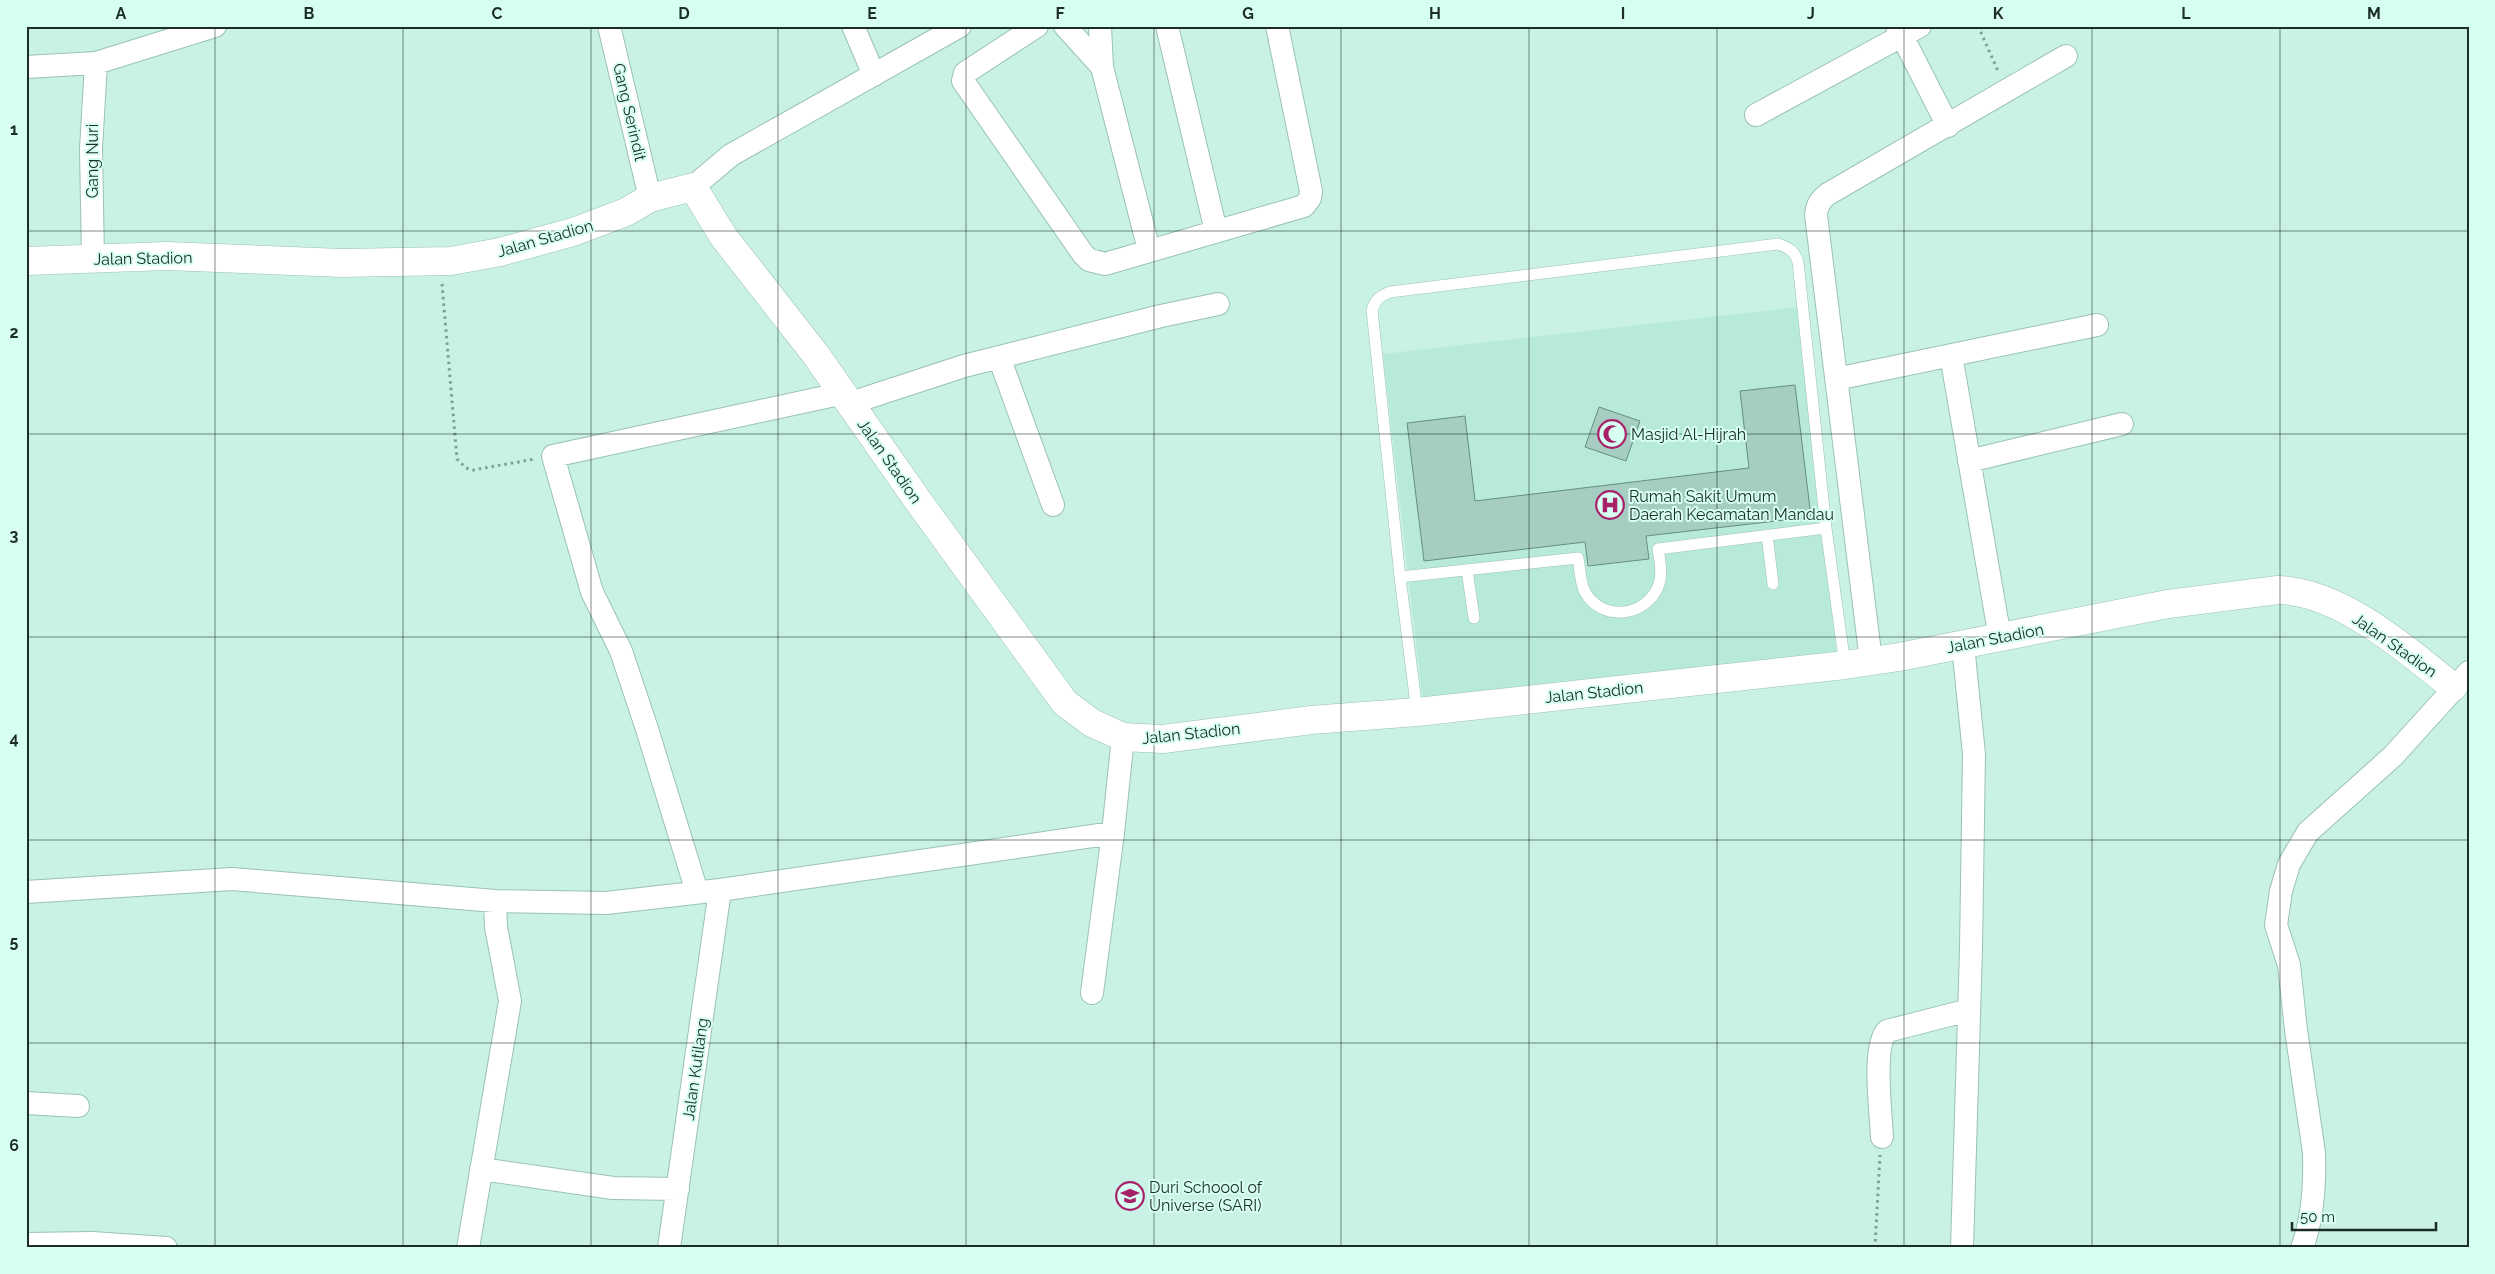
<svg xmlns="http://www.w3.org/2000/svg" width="2495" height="1274" font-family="Raleway,sans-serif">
<rect width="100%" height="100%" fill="#c9f1e5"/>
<!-- built -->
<path fill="#b8eada" d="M 1797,307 L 1837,657 L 1423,704 L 1383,354 Z"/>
<!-- building -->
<path fill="#a5cdc1" stroke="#678d82" d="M 1795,385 L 1811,517 L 1646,536 L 1649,559 L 1588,566 L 1585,542 L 1424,561 L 1407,423 L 1465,416 L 1475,501 L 1749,468 L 1740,391 Z
M 1599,407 L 1640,421 L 1626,461 L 1585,447 Z"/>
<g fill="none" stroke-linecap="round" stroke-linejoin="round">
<defs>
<path id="service" d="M 1767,535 L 1773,584
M 1467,570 L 1474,618
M 1400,577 L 1372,310 C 1375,300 1380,296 1390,292 L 1778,244 C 1789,248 1795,251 1798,262 L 1826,528
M 1417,712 L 1400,577 L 1578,558 C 1580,568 1580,583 1585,592 C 1602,622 1645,617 1658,587 C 1663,575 1660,561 1658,549 L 1826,528 L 1845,665"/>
<path id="minor" d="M 609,26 L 650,198
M 853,26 L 874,75
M 1037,26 L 965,73 L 963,81 L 1083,254 L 1089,260 L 1105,264 L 1304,206 L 1310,198 L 1311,191 L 1277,26
M 1065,26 L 1102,67 L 1149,250
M 1100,26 L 1102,67
M 1167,26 L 1216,231
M 1897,26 L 1948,126
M 26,67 L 96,63 L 215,26
M 1756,115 L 1920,26
M 693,187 L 731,155 L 960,26
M 93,259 L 91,149 L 96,63
M 1951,355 L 2000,638
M 999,357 L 1053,505
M 1836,379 L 2097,325
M 851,403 L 964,366 L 1161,316 L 1218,304
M 1969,461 L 2122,424
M 1871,661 L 1816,215 C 1817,205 1820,200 1828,194 L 2066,56
M 26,892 L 232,879 L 495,901 L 606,903 L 720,890 L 1113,833
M 697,892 L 647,729 L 621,651 L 592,592 L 553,456 L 844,393
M 1092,993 L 1113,833 L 1123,737
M 26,1103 L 78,1106
M 1882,1137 C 1881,1113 1872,1047 1887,1031 L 1969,1010
M 481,1169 L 613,1188 L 678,1189
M 26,1244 L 92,1243 L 166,1248
M 468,1248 L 510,1001 L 496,927 L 495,901
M 669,1248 L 720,890
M 1962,1248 L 1971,949 L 1974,754 L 1963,645
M 2302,1248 C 2313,1218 2315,1185 2314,1153 L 2296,1030 L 2289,965 L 2276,925 L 2281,891 L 2289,864 L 2308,832 L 2393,756 L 2469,672"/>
<path id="tertiary" d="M 26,261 L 167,256 L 342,263 L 451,261 L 500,252 L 573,232 L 626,212 L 650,198 L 693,187 L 723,236 L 816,355 L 916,498 L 1065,703 L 1092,723 L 1123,737 L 1163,739 L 1311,720 L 1417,712 L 1845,665 L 1899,657 L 2168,604 L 2278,590 C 2340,591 2407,650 2453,687"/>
</defs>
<!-- service casing -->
<use href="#service" stroke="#9ac2b6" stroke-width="12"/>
<!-- minor casing -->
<use href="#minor" stroke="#9ac2b6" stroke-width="24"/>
<!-- tertiary casing -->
<use href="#tertiary" stroke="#9ac2b6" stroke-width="29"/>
<!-- path -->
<path stroke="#809e95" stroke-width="3" stroke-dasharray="2.5 4" stroke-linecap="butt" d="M 1978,26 L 1998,71
M 442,284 L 457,459 L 466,468 L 473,470 L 535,459
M 1875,1248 L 1880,1155"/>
<!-- service -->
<use href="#service" stroke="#fff" stroke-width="11"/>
<!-- minor -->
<use href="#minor" stroke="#fff" stroke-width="22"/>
<!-- tertiary -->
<use href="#tertiary" stroke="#fff" stroke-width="28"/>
</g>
<!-- grid -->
<path fill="none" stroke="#1c2c27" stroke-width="1" stroke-opacity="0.55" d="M 215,26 L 215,1248M 403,26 L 403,1248M 591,26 L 591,1248M 778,26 L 778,1248M 966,26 L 966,1248M 1154,26 L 1154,1248M 1341,26 L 1341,1248M 1529,26 L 1529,1248M 1717,26 L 1717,1248M 1904,26 L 1904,1248M 2092,26 L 2092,1248M 2280,26 L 2280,1248M 26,231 L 2469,231M 26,434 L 2469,434M 26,637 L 2469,637M 26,840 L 2469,840M 26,1043 L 2469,1043"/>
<!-- icons -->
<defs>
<symbol id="mosque-ring" viewBox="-11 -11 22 22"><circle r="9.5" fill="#d6fff2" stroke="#a82168" stroke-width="1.5"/><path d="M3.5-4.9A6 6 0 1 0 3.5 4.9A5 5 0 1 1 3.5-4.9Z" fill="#a82168"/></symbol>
<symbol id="hospital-ring" viewBox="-11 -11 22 22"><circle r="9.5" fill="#d6fff2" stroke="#a82168" stroke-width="1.5"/><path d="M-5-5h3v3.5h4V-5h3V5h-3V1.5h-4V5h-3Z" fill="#a82168"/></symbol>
<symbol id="school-ring" viewBox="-11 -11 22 22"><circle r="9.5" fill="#d6fff2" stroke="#a82168" stroke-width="1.5"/><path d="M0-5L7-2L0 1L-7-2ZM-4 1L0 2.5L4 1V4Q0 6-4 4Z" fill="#a82168"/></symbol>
</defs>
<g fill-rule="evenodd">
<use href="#mosque-ring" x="1596" y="418" width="32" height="32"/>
<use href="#hospital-ring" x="1594" y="489" width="32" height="32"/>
<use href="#school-ring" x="1114" y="1180" width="32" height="32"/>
</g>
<g text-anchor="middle" stroke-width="4" stroke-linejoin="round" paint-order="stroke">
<!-- street labels -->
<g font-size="16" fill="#1c2c27" stroke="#d6fff2">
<text transform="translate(630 112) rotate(77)" y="6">Gang Serindit</text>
<text transform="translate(92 161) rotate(-90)" y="6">Gang Nuri</text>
<text transform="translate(545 238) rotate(-16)" y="6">Jalan Stadion</text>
<text transform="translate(143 258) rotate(-1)" y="6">Jalan Stadion</text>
<text transform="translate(890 461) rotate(55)" y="6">Jalan Stadion</text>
<text transform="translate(1995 638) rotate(-11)" y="6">Jalan Stadion</text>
<text transform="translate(2395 645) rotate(35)" y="6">Jalan Stadion</text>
<text transform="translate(1594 692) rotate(-6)" y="6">Jalan Stadion</text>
<text transform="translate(1191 733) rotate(-6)" y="6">Jalan Stadion</text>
<text transform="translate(695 1069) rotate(-82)" y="6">Jalan Kutilang</text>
</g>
<!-- poi labels -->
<g font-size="16" fill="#1c2c27" stroke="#d6fff2" text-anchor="start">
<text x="1631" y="440">Masjid Al-Hijrah</text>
<text x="1629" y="502">Rumah Sakit Umum<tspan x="1629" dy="18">Daerah Kecamatan Mandau</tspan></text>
<text x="1149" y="1193">Duri Schoool of<tspan x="1149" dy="18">Universe (SARI)</tspan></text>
</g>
</g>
<!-- border -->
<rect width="2495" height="1274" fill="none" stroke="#d6fff2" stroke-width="55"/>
<!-- scale -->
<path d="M2292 1222v8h144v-8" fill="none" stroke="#1c2c27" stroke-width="2.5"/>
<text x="2300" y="1222" font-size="15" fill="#1c2c27" stroke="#d6fff2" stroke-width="4" paint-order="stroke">50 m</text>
<rect x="28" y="28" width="2440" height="1218" fill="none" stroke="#1c2c27" stroke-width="2"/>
<g font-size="16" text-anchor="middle" font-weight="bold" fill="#1c2c27">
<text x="121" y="19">A</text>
<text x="309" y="19">B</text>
<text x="497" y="19">C</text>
<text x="684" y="19">D</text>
<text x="872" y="19">E</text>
<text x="1060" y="19">F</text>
<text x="1248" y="19">G</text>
<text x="1435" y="19">H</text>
<text x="1623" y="19">I</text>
<text x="1811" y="19">J</text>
<text x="1998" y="19">K</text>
<text x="2186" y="19">L</text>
<text x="2374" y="19">M</text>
<text x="14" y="135">1</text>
<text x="14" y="338">2</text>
<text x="14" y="541">3</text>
<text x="14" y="744">4</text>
<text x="14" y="947">5</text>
<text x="14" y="1151">6</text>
</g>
</svg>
